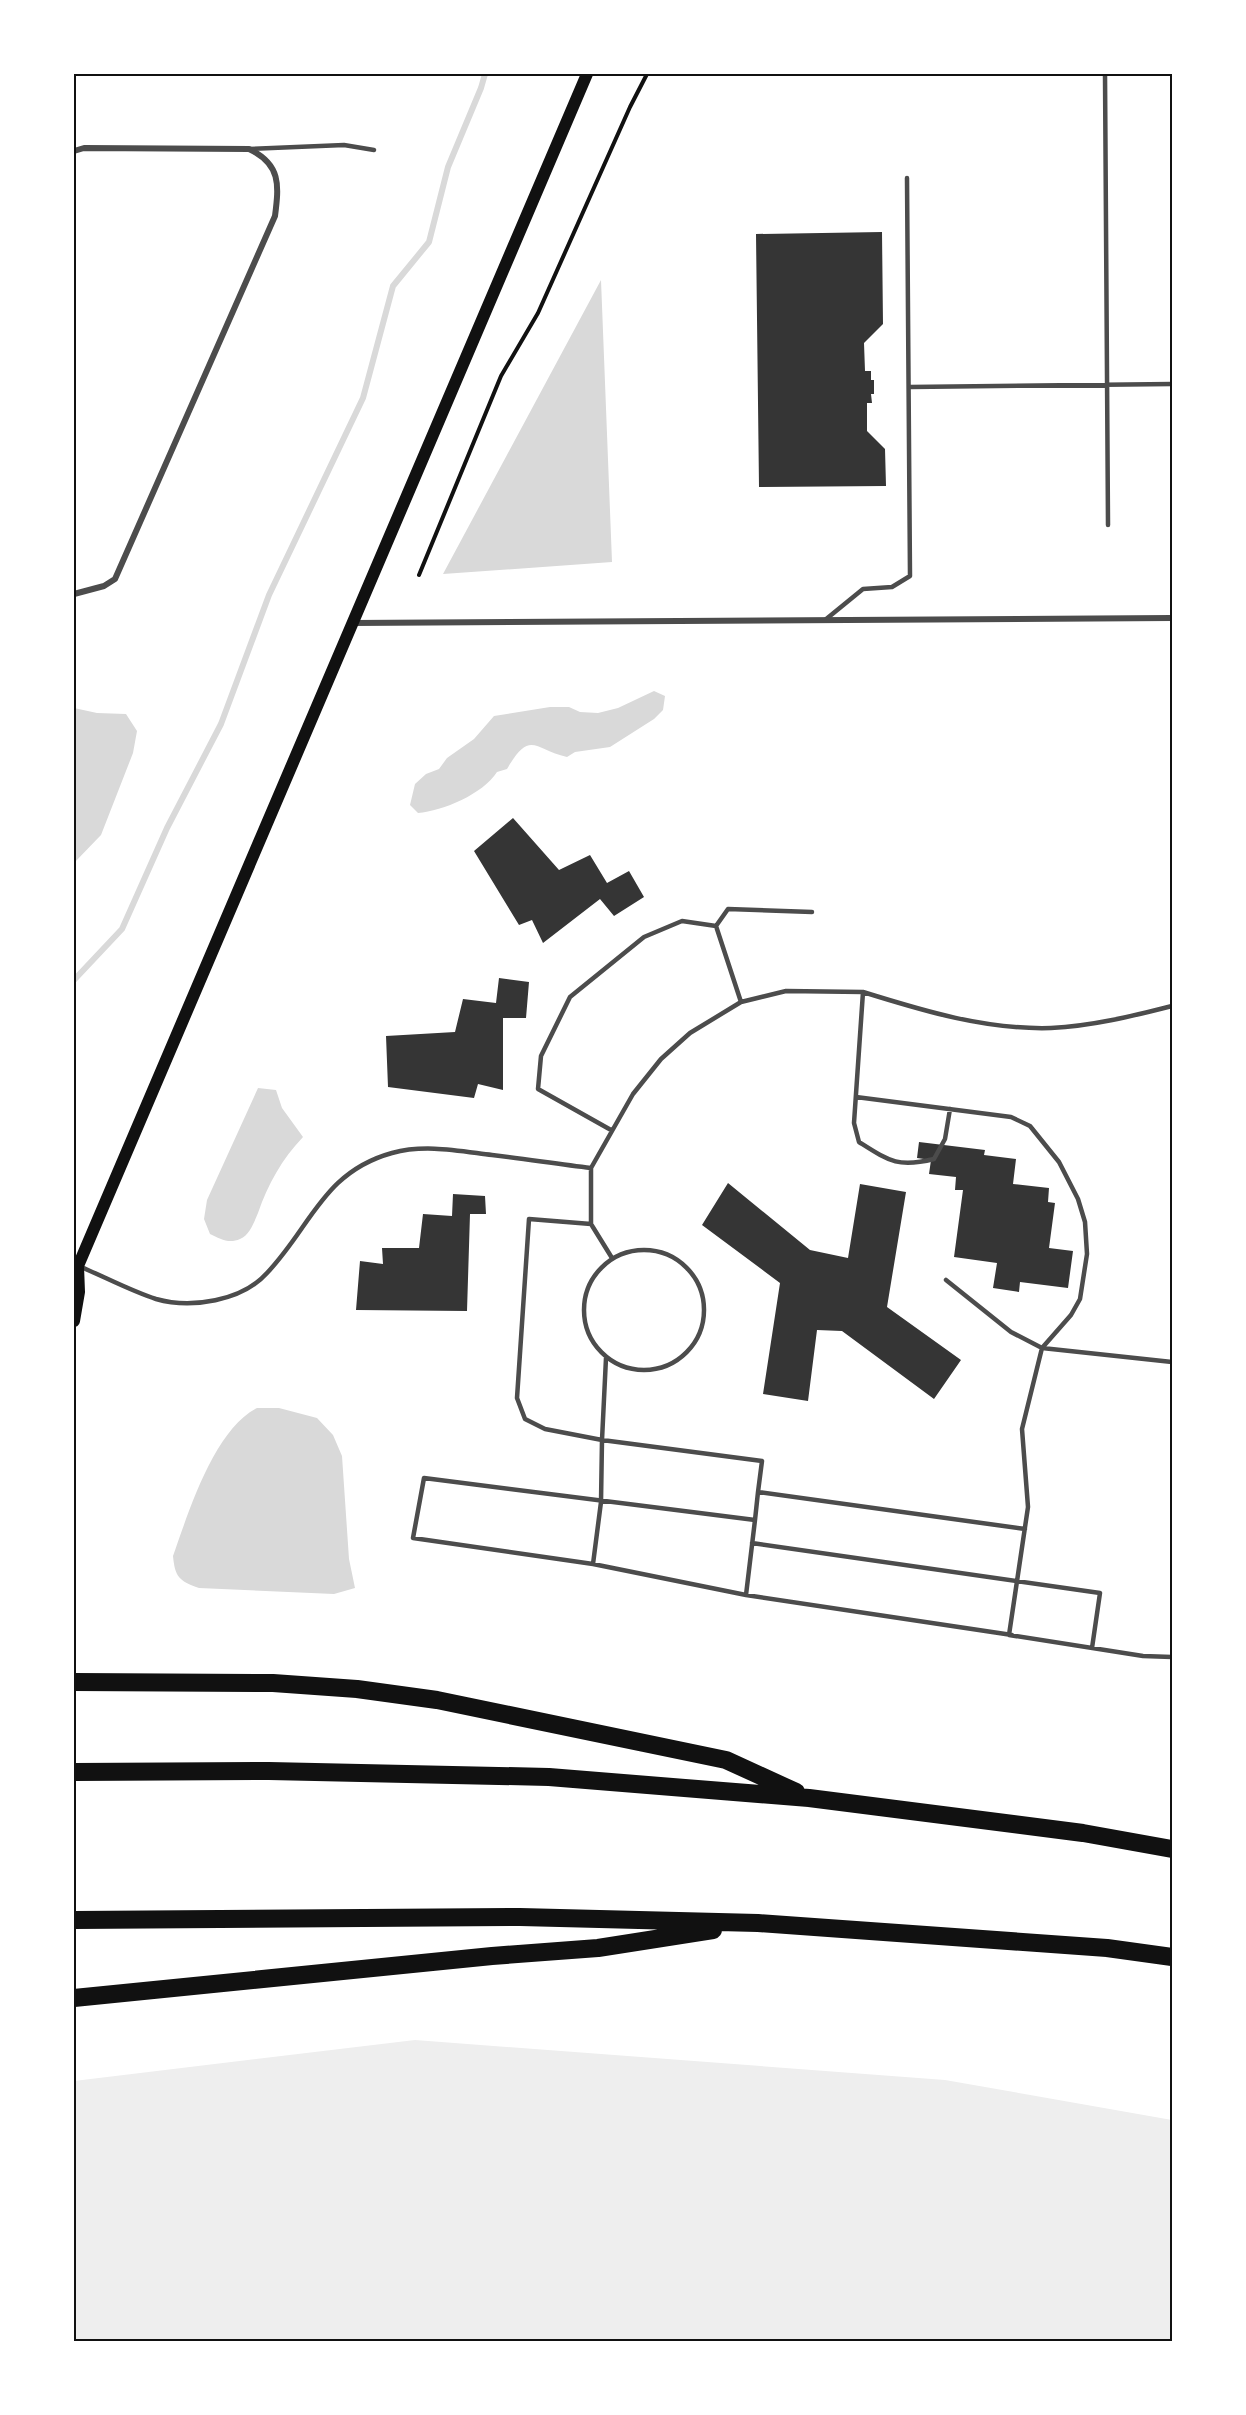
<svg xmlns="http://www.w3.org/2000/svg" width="1246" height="2415" font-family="'Golos Text',sans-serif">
<rect width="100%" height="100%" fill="#fff"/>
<!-- green -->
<path fill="#eee" d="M 415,2040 L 945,2080 L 1172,2120 L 1172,2341 L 74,2341 L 74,2081 Z"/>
<!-- water -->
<path fill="#d9d9d9" d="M 601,280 L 612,562 L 443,574 Z
M 654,691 L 665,696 L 663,710 L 654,719 L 610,747 L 575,752 L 567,757 C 534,749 530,729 507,769 L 497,772 C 483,794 443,811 418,813 L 410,805 L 415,784 L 426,774 L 439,769 L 447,758 L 474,739 L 494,716 L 550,707 L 569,707 L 580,712 L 598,713 L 618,708 Z
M 74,708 L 97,713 L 126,714 L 137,731 L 133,753 L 101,835 L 74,863 Z
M 258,1088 L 276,1090 L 282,1108 L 303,1137 C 282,1159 268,1184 258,1213 C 254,1222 250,1235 240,1239 C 229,1244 220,1239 210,1234 L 204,1219 L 207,1200 Z
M 257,1408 L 279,1408 L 317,1418 L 333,1435 L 342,1456 L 349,1559 L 355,1588 L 334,1594 L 199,1588 C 179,1581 175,1577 173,1556 C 189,1511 214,1430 257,1408 Z"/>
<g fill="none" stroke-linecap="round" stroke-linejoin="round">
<!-- stream -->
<path stroke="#d9d9d9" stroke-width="6" d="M 74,980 L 122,929 L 167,828 L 221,724 L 269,595 L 363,398 L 393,286 L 429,242 L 448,167 L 481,88 L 485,74"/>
</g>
<!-- building -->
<path fill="#353535" d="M 882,232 L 883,324 L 864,343 L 865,371 L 871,371 L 871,380 L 874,380 L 874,394 L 871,394 L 872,403 L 867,403 L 867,431 L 885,449 L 886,486 L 759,487 L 756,234 Z
M 513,818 L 559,870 L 590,855 L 607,883 L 629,871 L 644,897 L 614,916 L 600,899 L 543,943 L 532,920 L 519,925 L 474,851 Z
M 499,978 L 529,982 L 526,1018 L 503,1018 L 503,1090 L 478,1084 L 474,1098 L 388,1087 L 386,1036 L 455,1032 L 463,999 L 496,1003 Z
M 919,1142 L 985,1150 L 984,1155 L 1016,1159 L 1013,1184 L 1049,1188 L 1048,1202 L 1055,1203 L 1049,1248 L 1073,1251 L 1068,1288 L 1020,1282 L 1019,1292 L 993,1288 L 997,1263 L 954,1257 L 963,1190 L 955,1190 L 956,1177 L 929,1174 L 931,1160 L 917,1158 Z
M 728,1183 L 810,1250 L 848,1258 L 860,1184 L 906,1192 L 887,1307 L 961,1360 L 934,1399 L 842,1331 L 817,1330 L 808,1401 L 763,1394 L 780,1283 L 702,1225 Z
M 453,1194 L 485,1196 L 486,1214 L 470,1214 L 467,1311 L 356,1310 L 360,1261 L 383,1264 L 382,1248 L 419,1248 L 423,1214 L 452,1216 Z"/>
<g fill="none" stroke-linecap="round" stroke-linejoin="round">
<!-- path -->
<path stroke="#111" stroke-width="4" d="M 419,575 L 501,376 L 538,313 L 630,107 L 647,74"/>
<!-- service -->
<path stroke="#4c4c4c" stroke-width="4.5" d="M 1105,74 L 1108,525
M 249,149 L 344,145 L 374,150
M 910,387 L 1172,384
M 825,620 L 863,589 L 892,587 L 910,576 L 907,178
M 716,926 L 728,909 L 812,912
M 856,1097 L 1011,1117 L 1030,1126 L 1059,1162 L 1078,1199 L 1085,1222 L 1087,1254 L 1080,1299 L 1071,1315 L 1042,1348 L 1022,1429 L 1028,1507 L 1009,1635 L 1143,1656 L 1172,1657
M 950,1109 L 945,1139 L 934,1159 C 898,1168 889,1161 859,1142 L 854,1123 L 863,992 C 924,1011 986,1030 1051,1028 C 1092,1026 1133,1016 1172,1006
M 611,1130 L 538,1089 L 541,1056 L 570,997 L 644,937 L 682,921 L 716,926 L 741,1002
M 591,1224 L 529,1219 L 517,1398 L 525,1419 L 545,1429 L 602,1440 L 601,1502 L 593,1564
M584 1310a60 60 0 1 1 120 0a60 60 0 1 1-120 0Z
M 612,1258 L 591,1224 L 591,1168 L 633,1094 L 661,1059 L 690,1033 L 741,1002 L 786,991 L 863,992
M 81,1267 C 105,1277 131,1291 156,1299 C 191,1309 242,1301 267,1273 C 311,1227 323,1172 392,1153 C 425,1144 459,1151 492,1155 C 525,1159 558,1164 591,1168
M 946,1280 L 1011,1332 L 1042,1348 L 1172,1362
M 606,1358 L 602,1440 L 762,1461 L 758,1492
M 752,1543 L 1100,1593 L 1092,1648
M 746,1595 L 755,1520
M 1012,1635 L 746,1595 L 593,1564 L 413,1538 L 424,1478 L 755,1520 L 758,1492 L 1025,1529"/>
<!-- minor -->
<path stroke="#4c4c4c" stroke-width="6" d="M 74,151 L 84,148 L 249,149 C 281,164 279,185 275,216 L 115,579 L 104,586 L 74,594
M 353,623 L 1172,618"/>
<!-- secondary -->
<path stroke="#111" stroke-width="12" d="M 74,1271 L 78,1266 L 587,74
M 74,1321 L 79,1292 L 78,1266"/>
<!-- motorway -->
<path stroke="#111" stroke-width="18" d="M 74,1682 L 273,1683 L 357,1689 L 437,1700 L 726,1760 L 796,1792
M 74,1772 L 269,1771 L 549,1777 L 809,1798 L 1083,1833 L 1172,1849
M 74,1920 L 520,1917 L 758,1923 L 1107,1948 L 1172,1957
M 74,1998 L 492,1956 L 598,1948 L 713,1930"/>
</g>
<!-- border -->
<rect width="1246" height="2415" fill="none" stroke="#ffffff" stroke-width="150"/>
<rect x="75" y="75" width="1096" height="2265" fill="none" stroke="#111" stroke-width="2"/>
</svg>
